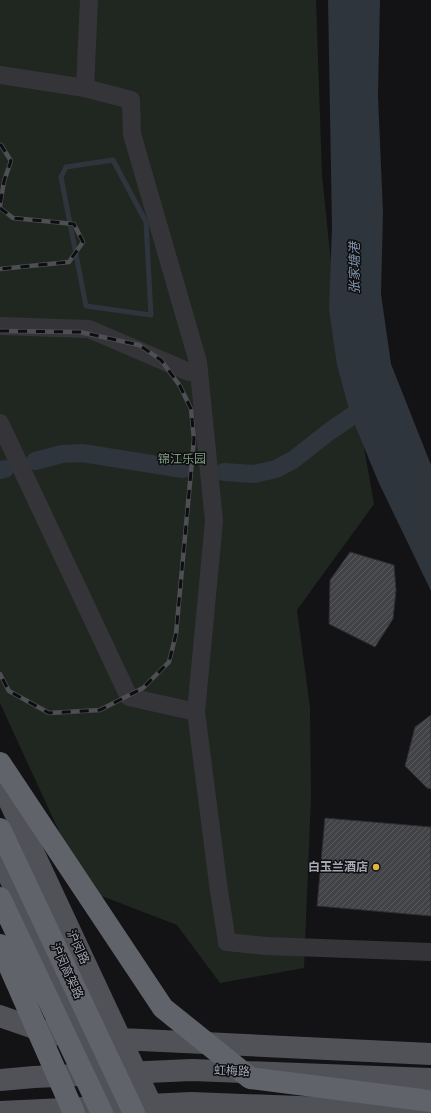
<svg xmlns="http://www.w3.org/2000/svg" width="431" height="1113" font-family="'Fira Sans','Noto Sans SC',sans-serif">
<defs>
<pattern id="building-hatch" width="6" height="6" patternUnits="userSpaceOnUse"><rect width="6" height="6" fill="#424347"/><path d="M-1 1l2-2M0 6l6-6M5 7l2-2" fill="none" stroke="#5a5b5f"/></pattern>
</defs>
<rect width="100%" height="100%" fill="#131315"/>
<!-- green -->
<path fill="#202721" d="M 0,0 L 316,0 L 322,175 L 331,263 L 374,504 L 297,610 L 310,708 L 311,796 L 304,968 L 220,983 L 177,925 L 86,890 L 0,703 Z"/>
<!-- water -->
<path fill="#2e353c" d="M 328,0 L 380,0 L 378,96 L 383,213 L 381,294 L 391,364 L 431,465 L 431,591 L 378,481 L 350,413 L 337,365 L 329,309 L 332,227 Z"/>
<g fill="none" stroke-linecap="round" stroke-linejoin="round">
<!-- stream -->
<path stroke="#2e353c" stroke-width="5" d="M 113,160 L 146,222 L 151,315 L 86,306 L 61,177 L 66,167 Z"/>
<!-- canal -->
<path stroke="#2e353c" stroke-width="18" d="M 35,461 L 62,454 L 82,453 L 183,469
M 0,470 L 5,469
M 224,472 L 254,474 L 276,469 L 293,460 L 330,431 L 371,403"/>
</g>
<!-- building -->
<path fill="url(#building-hatch)" stroke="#2e2d30" d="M 350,552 L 394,565 L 396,590 L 393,619 L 375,647 L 329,624 L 330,580 Z
M 431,715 L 431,789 L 427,788 L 405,766 L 415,727 Z
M 325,818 L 431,827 L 431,916 L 317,906 Z"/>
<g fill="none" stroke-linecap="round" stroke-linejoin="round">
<!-- street -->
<path stroke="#353539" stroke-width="18" d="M 0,75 L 85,88 L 131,100 L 132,134 L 198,362 L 214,521 L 196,712 L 219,891 L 227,942 L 266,946 L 431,952
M 85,88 L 89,0
M 0,326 L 89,329 L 189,372 L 199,374
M 0,423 L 129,697 L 196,712"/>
<!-- primary -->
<path stroke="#515258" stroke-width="22" d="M 0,781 L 155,1113
M 0,857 L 119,1113
M 0,1016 L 34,1028 L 50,1037
M 47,1031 L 121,1039 L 431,1054
M 0,1080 L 34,1077 L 192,1070 L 431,1079
M 0,1112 L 191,1103 L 431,1112"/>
<!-- highway -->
<path stroke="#61636a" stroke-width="22" d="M 0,763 L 163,1008 L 250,1078 L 431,1101
M 0,829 L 134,1113
M 0,898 L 102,1113
M 0,945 L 74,1113"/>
<defs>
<path id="rail" d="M 0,145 L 1,145 L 11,161 L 4,181 L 0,206
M 0,208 L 13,218 L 74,224 L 83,242 L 69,262 L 0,269
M 0,331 L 80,332 L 139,345 L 161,360 L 180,386 L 191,409 L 194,439 L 176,634 L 169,662 L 143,688 L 100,710 L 49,713 L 9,691 L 0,674"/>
</defs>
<!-- rail casing -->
<use href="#rail" stroke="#4e4f54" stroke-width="4.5"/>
<!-- rail -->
<use href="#rail" stroke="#0e0e10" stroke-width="3" stroke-dasharray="9" stroke-linecap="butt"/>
</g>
<!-- markers -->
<circle fill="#dfb340" stroke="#0e0e10" stroke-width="1.5" cx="376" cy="867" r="4"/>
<g text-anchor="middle" stroke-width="3" stroke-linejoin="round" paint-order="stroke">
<!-- park labels -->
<g font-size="12" fill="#7f9d82" stroke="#0e0e10">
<text x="182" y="463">锦江乐园</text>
</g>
<!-- poi labels -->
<g font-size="12" font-weight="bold" fill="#a6a9b4" stroke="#0e0e10" text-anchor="end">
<text x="368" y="871">白玉兰酒店</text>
</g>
<!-- street labels -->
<g font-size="12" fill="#a6a9b4" stroke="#0e0e10">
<text transform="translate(78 947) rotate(65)" y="4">沪闵路</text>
<text transform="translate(67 971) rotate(65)" y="4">沪闵高架路</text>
<text transform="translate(232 1071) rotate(2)" y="4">虹梅路</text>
</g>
<!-- water labels -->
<g font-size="13" font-style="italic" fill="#8095ac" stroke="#0e0e10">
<text transform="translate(354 268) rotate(-90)" y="5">张家塘港</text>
</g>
</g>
</svg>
